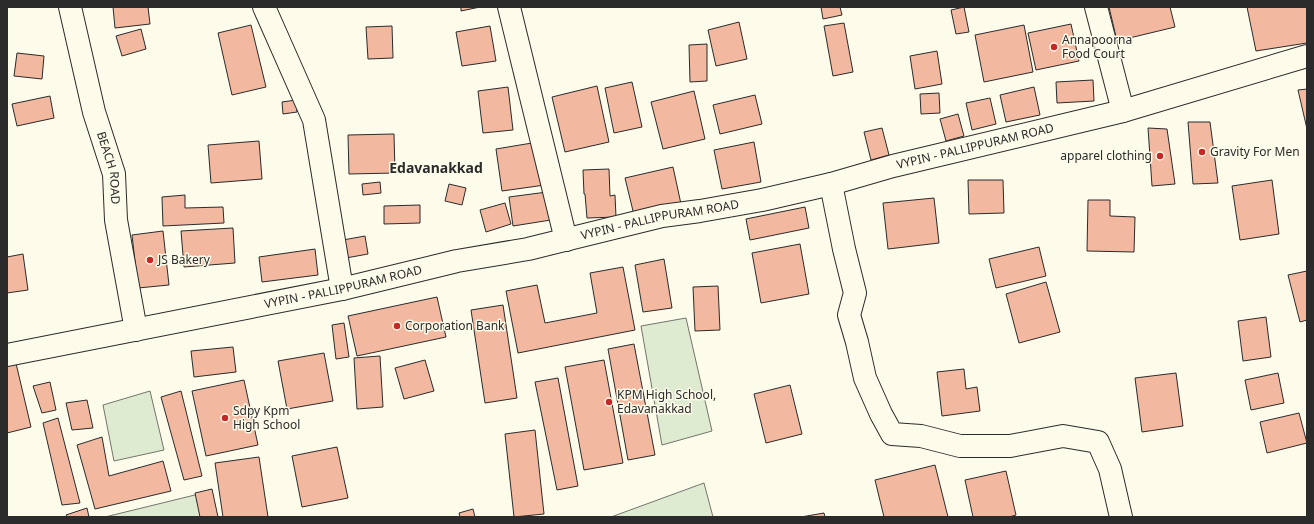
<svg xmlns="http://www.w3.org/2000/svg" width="1314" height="524" font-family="'Noto Sans',sans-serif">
<rect width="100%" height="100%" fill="#fdfbea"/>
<!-- green -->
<path fill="#deebd1" stroke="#74746e" d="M 686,318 L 712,431 L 662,445 L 641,326 Z
M 150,391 L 164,450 L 114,461 L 103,405 Z
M 704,483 L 713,517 L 611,517 Z
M 203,493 L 209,517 L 105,517 Z"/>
<!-- building -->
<path fill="#f2b8a0" stroke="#2b2b2b" d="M 113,7 L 148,7 L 150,24 L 115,28 Z
M 461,7 L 480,7 L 461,11 Z
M 821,7 L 840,7 L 842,15 L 823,19 Z
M 964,7 L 969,32 L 956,34 L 951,10 Z
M 1109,7 L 1170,7 L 1175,27 L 1117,41 Z
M 1247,7 L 1307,7 L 1307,43 L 1256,51 Z
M 739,22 L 747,59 L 716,66 L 708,30 Z
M 844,23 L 853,72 L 833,76 L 824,26 Z
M 1071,24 L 1079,61 L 1036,70 L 1028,33 Z
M 251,25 L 266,87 L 232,95 L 218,33 Z
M 1024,25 L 1033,72 L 984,82 L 975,35 Z
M 392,26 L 393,58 L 368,59 L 366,27 Z
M 490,26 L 496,61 L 462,66 L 456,32 Z
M 141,29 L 146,49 L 122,56 L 116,36 Z
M 707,44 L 707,81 L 690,82 L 689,45 Z
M 937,51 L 942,84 L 915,89 L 910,56 Z
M 17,53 L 44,56 L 42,79 L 14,76 Z
M 1093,80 L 1094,101 L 1057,103 L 1056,82 Z
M 632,82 L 642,127 L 614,133 L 605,88 Z
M 597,86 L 609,142 L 565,152 L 552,97 Z
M 508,87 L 513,130 L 483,133 L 478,91 Z
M 1034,87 L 1040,115 L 1006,122 L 1000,95 Z
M 1307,89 L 1307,129 L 1298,90 Z
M 694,91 L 705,139 L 663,149 L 651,102 Z
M 939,93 L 940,113 L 921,114 L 920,94 Z
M 755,95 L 762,124 L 720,134 L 713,105 Z
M 50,96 L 54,118 L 17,126 L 12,104 Z
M 990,98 L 996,124 L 972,130 L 966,103 Z
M 296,100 L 297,112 L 283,114 L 282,102 Z
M 958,114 L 964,136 L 946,141 L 940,119 Z
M 1188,122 L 1210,122 L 1218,183 L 1193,184 Z
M 882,128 L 889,155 L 871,160 L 864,132 Z
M 1148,128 L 1167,129 L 1175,184 L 1152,186 Z
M 394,134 L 395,173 L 349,174 L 348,135 Z
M 259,141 L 262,179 L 211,183 L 208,145 Z
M 538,142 L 545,185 L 502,191 L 496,149 Z
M 754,142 L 761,182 L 722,189 L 714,150 Z
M 673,167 L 681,204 L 634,215 L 625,178 Z
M 609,169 L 610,196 L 615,195 L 616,217 L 587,218 L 585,194 L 584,194 L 583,170 Z
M 968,180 L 1003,180 L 1004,213 L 969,214 Z
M 1272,180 L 1279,234 L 1240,240 L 1232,186 Z
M 380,182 L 381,193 L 363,195 L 362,184 Z
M 449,184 L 466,188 L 462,205 L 445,201 Z
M 547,192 L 551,220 L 513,226 L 509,197 Z
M 185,195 L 185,208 L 223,207 L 224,223 L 163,226 L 162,197 Z
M 934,198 L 939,243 L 888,249 L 883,203 Z
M 1088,200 L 1110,200 L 1110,216 L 1135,217 L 1134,252 L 1087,251 Z
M 505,203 L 511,224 L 486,232 L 480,210 Z
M 420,205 L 420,223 L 384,224 L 384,206 Z
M 805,207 L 809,228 L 750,240 L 746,219 Z
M 233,228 L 235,263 L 184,267 L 181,231 Z
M 163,231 L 169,285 L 138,288 L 132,235 Z
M 365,236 L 368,254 L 346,258 L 343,240 Z
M 800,244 L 809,294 L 761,303 L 752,253 Z
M 1039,247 L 1046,276 L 996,288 L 989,259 Z
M 315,249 L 318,275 L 262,282 L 259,257 Z
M 23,254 L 28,290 L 7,293 L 7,257 Z
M 664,259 L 672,308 L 643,312 L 635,265 Z
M 623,267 L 635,330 L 518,353 L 506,291 L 537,285 L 545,323 L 597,313 L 590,273 Z
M 1307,271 L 1307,320 L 1300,322 L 1288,275 Z
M 1046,282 L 1060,332 L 1019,343 L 1006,294 Z
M 718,286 L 720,330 L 695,331 L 693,287 Z
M 437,297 L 446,337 L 357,356 L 348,316 Z
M 503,305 L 517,398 L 485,403 L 471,310 Z
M 1266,317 L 1271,357 L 1243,361 L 1238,321 Z
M 344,323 L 349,357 L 336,359 L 332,325 Z
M 634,344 L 655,455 L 628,460 L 608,349 Z
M 233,347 L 236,372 L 194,377 L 191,351 Z
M 324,353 L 333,401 L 287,409 L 278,361 Z
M 380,356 L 383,407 L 357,409 L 354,358 Z
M 15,359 L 31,427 L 7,433 L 7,361 Z
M 425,360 L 434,391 L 404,399 L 395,368 Z
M 604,360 L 623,463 L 584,470 L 565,367 Z
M 964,369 L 966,389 L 977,387 L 980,411 L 942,416 L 937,372 Z
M 1176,373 L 1183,426 L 1142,432 L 1135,378 Z
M 1278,373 L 1284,403 L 1251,410 L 1245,380 Z
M 558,378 L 578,486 L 557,490 L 535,382 Z
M 244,380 L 258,445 L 206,456 L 192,391 Z
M 50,382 L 56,410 L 42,413 L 33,386 Z
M 790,385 L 802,434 L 766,443 L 754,394 Z
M 181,391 L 202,476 L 184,480 L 161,397 Z
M 87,400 L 93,428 L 72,430 L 66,403 Z
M 1299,413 L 1307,443 L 1267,453 L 1260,422 Z
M 58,418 L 80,503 L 62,505 L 43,423 Z
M 535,430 L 544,514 L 514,517 L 505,434 Z
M 102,437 L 109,476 L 163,461 L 171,491 L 95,509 L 77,445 Z
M 337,447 L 348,498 L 302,507 L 292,456 Z
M 259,457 L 268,517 L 223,517 L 215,463 Z
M 935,465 L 948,517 L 884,517 L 875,480 Z
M 1006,471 L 1016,515 L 1009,517 L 973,517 L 965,480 Z
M 212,489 L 218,517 L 200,517 L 195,493 Z
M 87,508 L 89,517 L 67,517 L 66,515 Z
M 473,509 L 475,517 L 460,517 L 459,513 Z
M 824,513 L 825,517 L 801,517 Z"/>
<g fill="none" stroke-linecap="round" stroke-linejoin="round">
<defs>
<g id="minor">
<path id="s1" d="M 70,7 L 94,112 L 114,174 L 116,220 L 136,330"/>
<path d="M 264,7 L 314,120 L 342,289"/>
<path d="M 509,7 L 566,240"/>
<path d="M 1096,7 L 1123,111"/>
<path d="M 831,184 L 844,249 L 855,293 L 849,315 L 857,342 L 865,378 L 881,414 L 892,434 L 921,436 L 960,446 L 1010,446 L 1063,436 L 1098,442 L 1110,469 L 1121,517"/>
</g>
<g id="major">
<path id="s2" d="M 7,355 L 342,289 L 457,261 L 528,249 L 662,216 L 700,211 L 762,200 L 831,184 L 893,166 L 1123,111 L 1307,56"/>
</g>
</defs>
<!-- minor casing -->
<use href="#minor" stroke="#2b2b2b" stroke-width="24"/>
<!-- major casing -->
<use href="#major" stroke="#2b2b2b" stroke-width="24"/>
<!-- minor -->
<use href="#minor" stroke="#fdfbea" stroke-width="22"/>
<!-- major -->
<use href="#major" stroke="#fdfbea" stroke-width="22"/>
</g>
<!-- markers -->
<g fill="#c62828" stroke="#fdfbea" stroke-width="1.5">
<circle cx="1054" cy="47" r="4"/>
<circle cx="1202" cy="152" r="4"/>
<circle cx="1160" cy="156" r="4"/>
<circle cx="150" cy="260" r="4"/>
<circle cx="397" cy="326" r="4"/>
<circle cx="609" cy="402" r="4"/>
<circle cx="225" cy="418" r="4"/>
</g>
<g text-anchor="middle" stroke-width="3" stroke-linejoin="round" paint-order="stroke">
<!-- poi labels -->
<g font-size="12" fill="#2b2b2b" stroke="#fdfbea" text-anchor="start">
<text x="1062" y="44">Annapoorna<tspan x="1062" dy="14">Food Court</tspan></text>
<text x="1210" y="156">Gravity For Men</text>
<text x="1152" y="160" text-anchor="end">apparel clothing</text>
<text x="158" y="264">JS Bakery</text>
<text x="405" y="330">Corporation Bank</text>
<text x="617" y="399">KPM High School,<tspan x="617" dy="14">Edavanakkad</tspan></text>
<text x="233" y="415">Sdpy Kpm<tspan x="233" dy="14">High School</tspan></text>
</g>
<!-- street labels -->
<g font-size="12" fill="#2b2b2b" stroke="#fdfbea">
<text dy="4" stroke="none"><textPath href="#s2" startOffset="991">VYPIN - PALLIPPURAM ROAD</textPath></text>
<text dy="4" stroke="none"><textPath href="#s1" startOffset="166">BEACH ROAD</textPath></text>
<text dy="4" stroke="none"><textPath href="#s2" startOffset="667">VYPIN - PALLIPPURAM ROAD</textPath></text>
<text dy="4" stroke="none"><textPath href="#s2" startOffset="343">VYPIN - PALLIPPURAM ROAD</textPath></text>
</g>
<!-- quarter labels -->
<g font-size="14" font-weight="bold" fill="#2b2b2b" stroke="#fdfbea">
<text x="436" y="173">Edavanakkad</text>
</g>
</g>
<!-- border -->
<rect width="1314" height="524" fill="none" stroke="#2b2b2b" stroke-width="16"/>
</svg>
